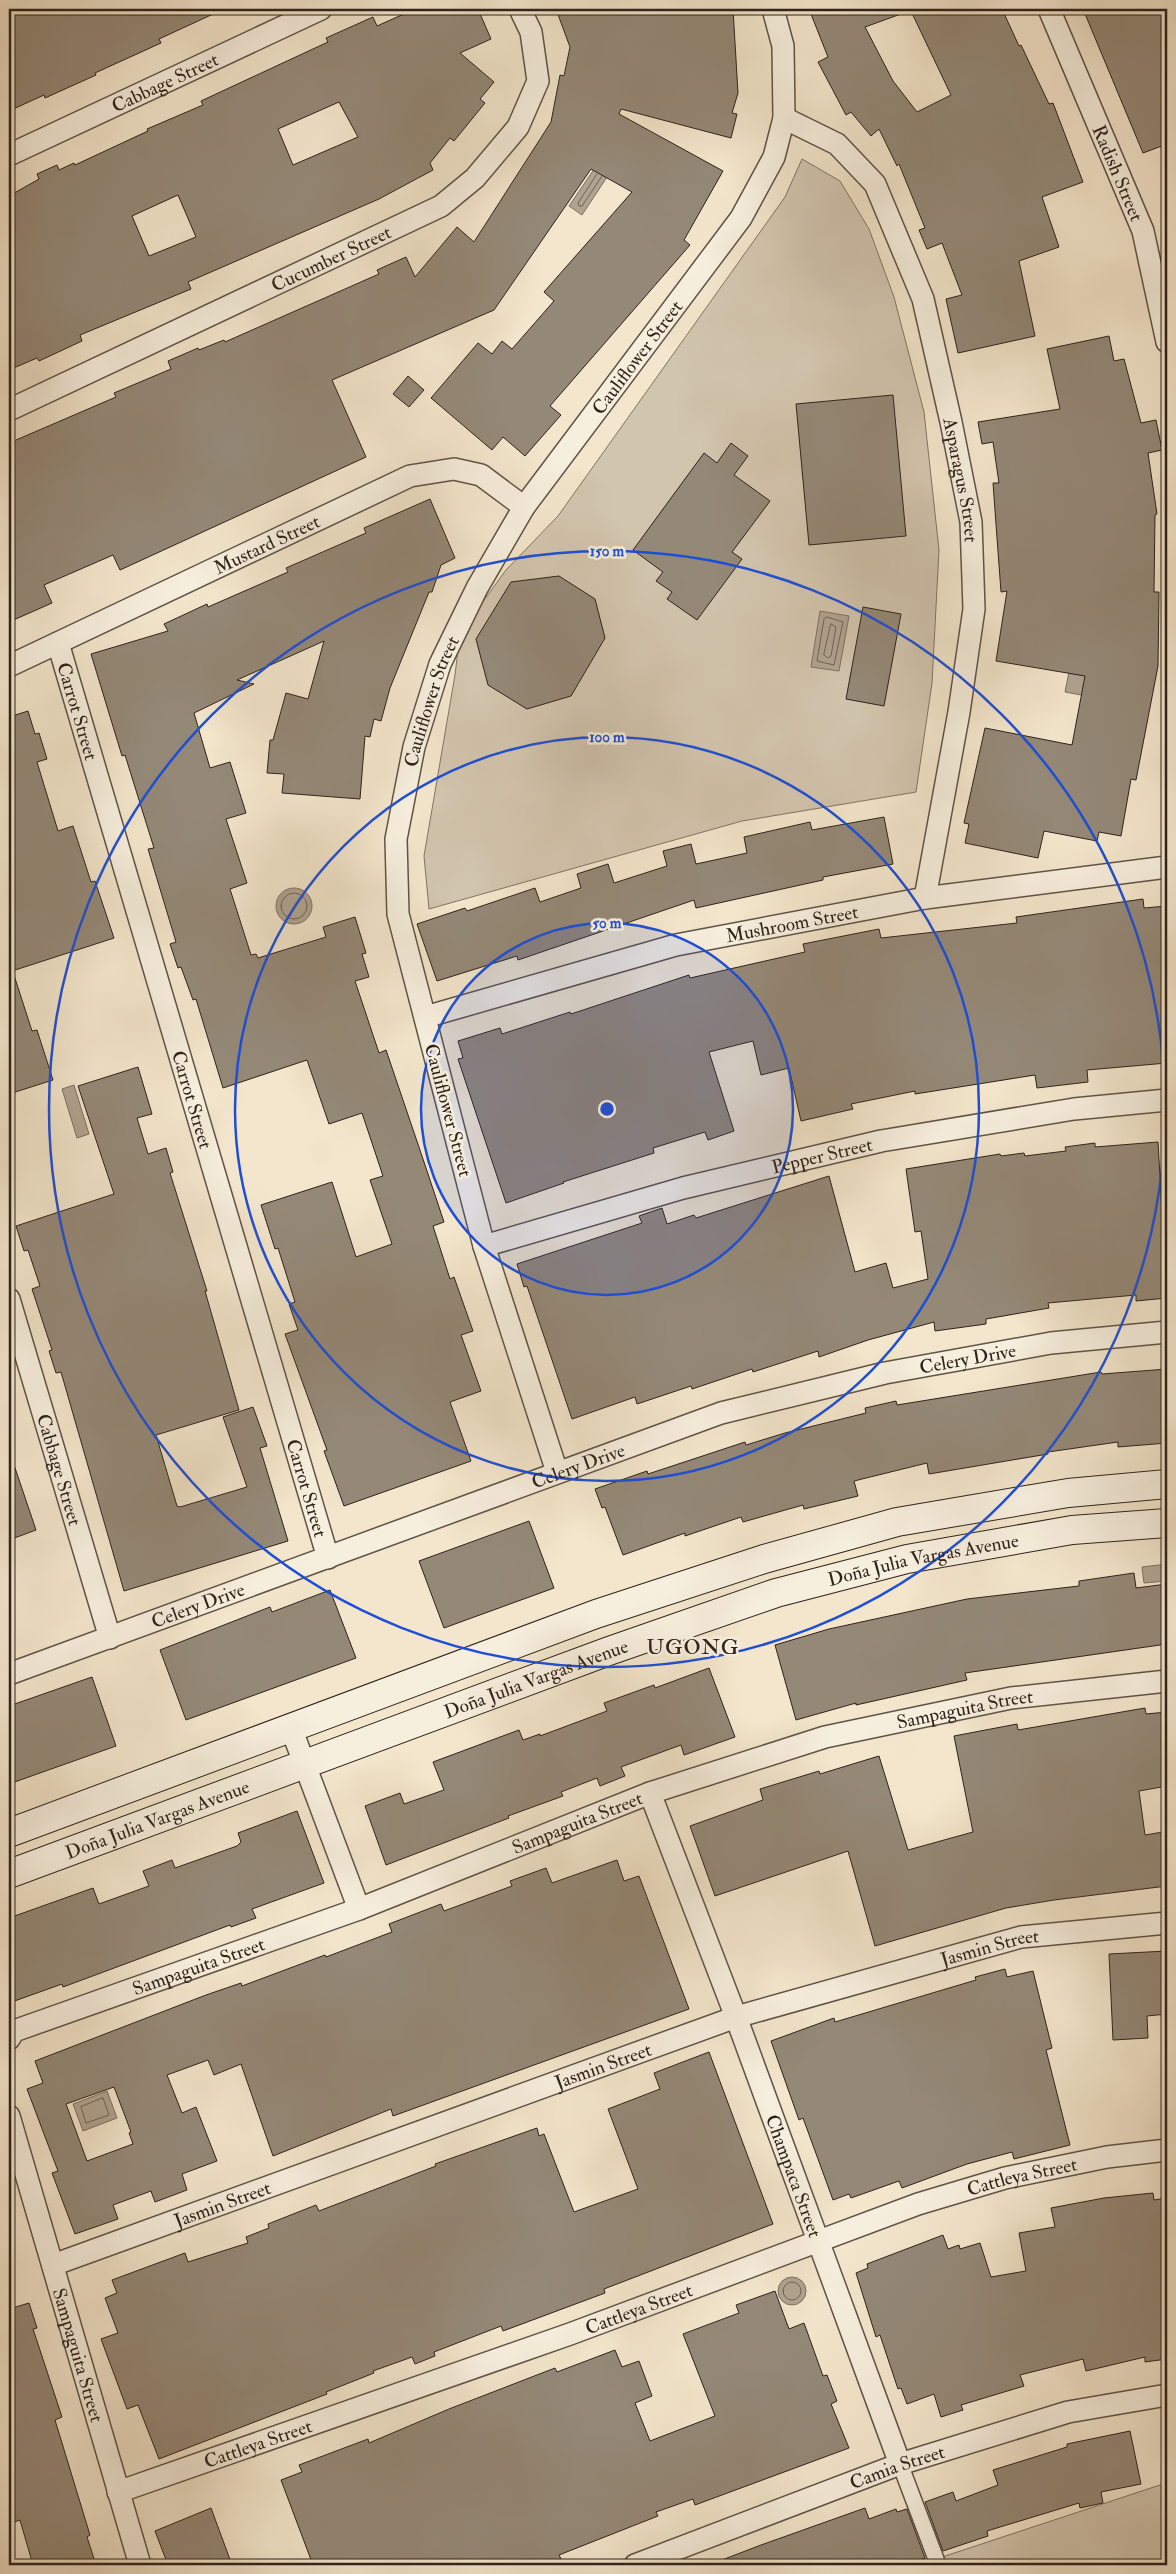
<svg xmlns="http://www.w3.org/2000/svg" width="1176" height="2574" font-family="'IM FELL Double Pica',serif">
<rect width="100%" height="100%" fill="#f3e6cc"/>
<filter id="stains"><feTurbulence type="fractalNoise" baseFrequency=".004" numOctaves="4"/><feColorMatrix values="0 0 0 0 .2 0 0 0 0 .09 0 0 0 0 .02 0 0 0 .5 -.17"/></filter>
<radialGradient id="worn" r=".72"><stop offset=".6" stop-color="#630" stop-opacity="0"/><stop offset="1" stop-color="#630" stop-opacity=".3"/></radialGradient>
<!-- green -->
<path fill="#d2c5ae" stroke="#807464" d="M 802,159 L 840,181 L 869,229 L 894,297 L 924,412 L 939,550 L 932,683 L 916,792 L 742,821 L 429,909 L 424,856 L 455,675 L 460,633 L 506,570 L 558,516 L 785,197 Z
M 1163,2484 L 1167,2518 L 1167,2565 L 918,2565 Z"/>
<!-- water -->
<path fill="#b0a390" stroke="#7c6f61" d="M 601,159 L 613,168 L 582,215 L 569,206 Z
M 820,611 L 849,616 L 839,671 L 811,667 Z
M 1075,641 L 1097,644 L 1087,696 L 1065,692 Z
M276 906a18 18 0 1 1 36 0a18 18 0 1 1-36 0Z
M 74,1085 L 89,1134 L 77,1138 L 62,1089 Z
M 1167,1564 L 1167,1581 L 1144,1583 L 1142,1567 Z
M 107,2091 L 117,2118 L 83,2131 L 73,2104 Z
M778 2291a14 14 0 1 1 28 0a14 14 0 1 1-28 0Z"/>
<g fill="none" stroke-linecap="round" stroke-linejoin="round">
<!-- shore -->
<path stroke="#6f6256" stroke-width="1" d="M 597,174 L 578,203 L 579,206 L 582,206 L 602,176
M 827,617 L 843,622 L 834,665 L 817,661 L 824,619 Z
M 831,624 L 836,627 L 831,656 L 828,658 L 824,655 Z
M281 906a13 13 0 1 1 26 0a13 13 0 1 1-26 0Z
M 103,2098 L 109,2115 L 86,2123 L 81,2107 Z
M783 2291a9 9 0 1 1 18 0a9 9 0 1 1-18 0Z"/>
</g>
<!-- building -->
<path fill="#948877" stroke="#2e221b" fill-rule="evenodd" d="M 9,9 L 224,9 L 159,39 L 161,43 L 95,73 L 96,75 L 45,98 L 44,95 L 9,111 Z
M 415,9 L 478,9 L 491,39 L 460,53 L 494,82 L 480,99 L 485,103 L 454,141 L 450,138 L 430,163 L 433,170 L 379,199 L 188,282 L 191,289 L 80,335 L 82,341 L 39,361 L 37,358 L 9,370 L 9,196 L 39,179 L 37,174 L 57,165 L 59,170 L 74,163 L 75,165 L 148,131 L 147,129 L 203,105 L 201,101 L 328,42 L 326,38 L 373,17 L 377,26 ZM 339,102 L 358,137 L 293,165 L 278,129 ZM 178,195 L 196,237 L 149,256 L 132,216 Z
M 556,9 L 733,9 L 738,93 L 732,113 L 737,114 L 731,138 L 621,109 L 619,114 L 723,171 L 684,240 L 690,245 L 550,406 L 561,415 L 525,456 L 503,437 L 492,450 L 431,398 L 478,343 L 492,354 L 502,341 L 512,349 L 554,301 L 544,292 L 632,192 L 591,169 L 494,310 L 332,380 L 366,457 L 120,570 L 113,555 L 44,585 L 52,603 L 9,622 L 9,443 L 116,397 L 114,393 L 171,369 L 168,361 L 198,348 L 199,350 L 224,340 L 225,342 L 379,274 L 377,270 L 406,257 L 415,277 L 457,227 L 474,242 L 551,122 L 560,75 L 564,76 L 570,47 Z
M 809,9 L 909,9 L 909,11 L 865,27 L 893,81 L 917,112 L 951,95 L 910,9 L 1002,9 L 1019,46 L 1021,45 L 1049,104 L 1053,103 L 1083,182 L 1042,197 L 1059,247 L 1019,261 L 1035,336 L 958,353 L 946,299 L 962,295 L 942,243 L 927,249 L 919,230 L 925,228 L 899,164 L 897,166 L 879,129 L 871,136 L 851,112 L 846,115 L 818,62 L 828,57 Z
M 1083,9 L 1164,9 L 1167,17 L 1167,144 L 1143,153 Z
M 1109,336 L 1114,361 L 1124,359 L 1141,423 L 1156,420 L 1162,450 L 1148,453 L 1157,514 L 1155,515 L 1154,592 L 1159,592 L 1158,666 L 1136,780 L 1131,779 L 1121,836 L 1099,832 L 1097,841 L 1044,831 L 1038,858 L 965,843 L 969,824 L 964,823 L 985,728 L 1072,745 L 1085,676 L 996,661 L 1007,591 L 1001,592 L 993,483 L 999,483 L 993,442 L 982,444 L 978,422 L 1060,409 L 1047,349 Z
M 408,376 L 424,390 L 409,407 L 393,394 Z
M 893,395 L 906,536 L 809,545 L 796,404 Z
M 731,443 L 748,456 L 734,475 L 770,501 L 732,552 L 742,559 L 697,620 L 667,599 L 672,592 L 656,581 L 663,572 L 633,550 L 704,453 L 717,463 Z
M 430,499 L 455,558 L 441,565 L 432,592 L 429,592 L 390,688 L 381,721 L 374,719 L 370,737 L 365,736 L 360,799 L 282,793 L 284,774 L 267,773 L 270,740 L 273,740 L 286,693 L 308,699 L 324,641 L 237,680 L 254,684 L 194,713 L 210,768 L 230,762 L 246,813 L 226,819 L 247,883 L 230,889 L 251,955 L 256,954 L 258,958 L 326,937 L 323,927 L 355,917 L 366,953 L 362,954 L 369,977 L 355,981 L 379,1053 L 386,1050 L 424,1162 L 444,1222 L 433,1226 L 450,1279 L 454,1277 L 473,1331 L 461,1335 L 481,1391 L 450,1402 L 471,1461 L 344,1506 L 324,1451 L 327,1450 L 285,1334 L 298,1330 L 289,1304 L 295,1302 L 278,1248 L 275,1249 L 261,1205 L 332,1182 L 356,1257 L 392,1244 L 370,1180 L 383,1176 L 362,1113 L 329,1124 L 307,1060 L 223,1088 L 196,999 L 193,1000 L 181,967 L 178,968 L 170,944 L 176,942 L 148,849 L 154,848 L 125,755 L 122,756 L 91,654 L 168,631 L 164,624 L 207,604 L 208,607 L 288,572 L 286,568 L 366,533 L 364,528 Z
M 559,576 L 595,599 L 605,638 L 571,696 L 527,709 L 488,685 L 476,639 L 511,582 Z
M 863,607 L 901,614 L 884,706 L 846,699 Z
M 28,711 L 35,734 L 39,733 L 47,759 L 37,762 L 58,831 L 73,826 L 91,882 L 95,881 L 114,938 L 9,972 L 9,717 Z
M 884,817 L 893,864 L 823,877 L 823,880 L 696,908 L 694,900 L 518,960 L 517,956 L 437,981 L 417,924 L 465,908 L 467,911 L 535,888 L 540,902 L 581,888 L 577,874 L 608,864 L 614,883 L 667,866 L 663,851 L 691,844 L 696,864 L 747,853 L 744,837 L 810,822 L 812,830 Z
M 1143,899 L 1144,908 L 1167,906 L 1167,1063 L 1087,1070 L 1088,1082 L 1037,1088 L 1035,1075 L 915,1094 L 915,1091 L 851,1104 L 853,1109 L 801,1121 L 789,1068 L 761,1075 L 753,1041 L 709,1052 L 734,1131 L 708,1140 L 705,1132 L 653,1148 L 654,1153 L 563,1182 L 564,1183 L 506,1203 L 458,1059 L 463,1058 L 458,1041 L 500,1028 L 502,1034 L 570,1012 L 571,1014 L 689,975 L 690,978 L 805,952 L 803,944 L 879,929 L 881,938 L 1017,923 L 1016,917 Z
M 13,972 L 32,1031 L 37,1030 L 53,1080 L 9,1094 L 9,973 Z
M 138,1067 L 152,1114 L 137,1118 L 148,1154 L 166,1148 L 173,1172 L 170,1173 L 207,1291 L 205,1291 L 239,1410 L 156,1435 L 177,1506 L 180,1507 L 247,1487 L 223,1417 L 253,1407 L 267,1446 L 260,1448 L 288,1541 L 124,1591 L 61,1372 L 56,1373 L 49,1351 L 52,1350 L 32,1289 L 40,1286 L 28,1250 L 24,1251 L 16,1226 L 114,1194 L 78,1086 Z
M 1158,1142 L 1167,1298 L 1136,1301 L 1136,1295 L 1048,1303 L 1049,1308 L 986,1319 L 986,1324 L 935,1331 L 934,1322 L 868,1340 L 819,1357 L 818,1351 L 753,1372 L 752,1369 L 692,1389 L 691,1386 L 637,1404 L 635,1397 L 572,1419 L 527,1286 L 524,1287 L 517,1264 L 642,1223 L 639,1216 L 662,1208 L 667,1224 L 694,1215 L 696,1218 L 829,1176 L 855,1272 L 886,1263 L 893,1288 L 928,1279 L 921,1231 L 915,1232 L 906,1169 L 1000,1154 L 1001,1156 L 1024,1153 L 1025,1156 L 1066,1151 L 1065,1147 L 1095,1143 L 1095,1147 Z
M 1167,1369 L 1167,1443 L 1118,1447 L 1118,1442 L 1048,1452 L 1048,1454 L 929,1474 L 927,1463 L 854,1481 L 858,1496 L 804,1509 L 803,1505 L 743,1522 L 741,1517 L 685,1536 L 685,1533 L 623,1555 L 605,1507 L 602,1508 L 595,1489 L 647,1471 L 648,1474 L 745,1442 L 746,1445 L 785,1433 L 866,1413 L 865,1408 L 896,1401 L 897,1405 L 1101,1372 L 1102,1374 Z
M 9,1459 L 12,1459 L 36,1530 L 9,1540 Z
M 529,1521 L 554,1588 L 444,1628 L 419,1561 Z
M 1134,1573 L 1136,1588 L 1167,1584 L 1167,1644 L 965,1673 L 967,1680 L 856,1705 L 856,1703 L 796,1720 L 775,1645 L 829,1629 L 967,1599 L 1079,1586 L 1079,1581 Z
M 330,1590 L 356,1658 L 186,1720 L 160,1650 L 270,1607 L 272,1612 Z
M 709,1668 L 735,1737 L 684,1755 L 681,1745 L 621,1767 L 625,1776 L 600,1786 L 597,1778 L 561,1792 L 563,1796 L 508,1816 L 509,1818 L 386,1865 L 365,1806 L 400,1793 L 404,1804 L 444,1790 L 433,1762 L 519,1730 L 523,1740 L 540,1734 L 540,1736 L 607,1711 L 604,1703 L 654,1685 L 655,1688 Z
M 92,1677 L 116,1746 L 9,1784 L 9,1706 Z
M 1145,1708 L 1146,1714 L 1167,1712 L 1167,1786 L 1139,1791 L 1145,1835 L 1163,1832 L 1167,1886 L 1054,1900 L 1006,1908 L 875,1946 L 848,1851 L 715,1896 L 690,1826 L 763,1800 L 760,1789 L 819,1771 L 820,1774 L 879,1756 L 908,1850 L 973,1832 L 954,1736 L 1017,1724 L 1018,1730 Z
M 297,1811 L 324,1883 L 252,1909 L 256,1918 L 231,1927 L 230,1925 L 63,1987 L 62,1984 L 9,2003 L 9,1918 L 93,1888 L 99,1904 L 149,1886 L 143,1871 L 172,1860 L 175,1868 L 237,1846 L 241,1842 L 238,1833 Z
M 617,1860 L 624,1881 L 639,1876 L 689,2009 L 393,2116 L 391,2109 L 273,2156 L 241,2064 L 214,2075 L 208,2060 L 167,2075 L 182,2113 L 196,2107 L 217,2161 L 182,2174 L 187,2190 L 155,2202 L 151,2191 L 113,2205 L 118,2219 L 75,2234 L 52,2173 L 58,2171 L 27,2089 L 43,2083 L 35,2061 L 206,1995 L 241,1983 L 242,1986 L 325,1955 L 326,1957 L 392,1932 L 389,1924 L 441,1904 L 444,1911 L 512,1886 L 510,1881 L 546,1868 L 552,1883 ZM 114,2087 L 131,2132 L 129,2133 L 133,2144 L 87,2161 L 66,2104 Z
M 1167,1951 L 1167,2014 L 1147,2016 L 1148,2038 L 1113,2040 L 1109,1954 Z
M 1005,1969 L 1007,1977 L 1033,1971 L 1052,2048 L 1046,2050 L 1070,2145 L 1014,2159 L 1012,2152 L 967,2164 L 902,2188 L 899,2181 L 851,2198 L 849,2194 L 833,2200 L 803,2118 L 799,2120 L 771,2041 L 834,2018 L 835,2022 L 976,1980 L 975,1977 Z
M 709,2052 L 773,2224 L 604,2289 L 605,2293 L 503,2331 L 501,2326 L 434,2352 L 435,2356 L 415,2364 L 412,2357 L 373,2371 L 374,2373 L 326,2392 L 327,2394 L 159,2459 L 138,2405 L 127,2409 L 101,2339 L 118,2333 L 105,2298 L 117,2293 L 112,2280 L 185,2253 L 188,2262 L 248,2243 L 246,2237 L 269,2228 L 268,2224 L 316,2205 L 319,2211 L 436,2166 L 435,2164 L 537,2128 L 539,2136 L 544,2134 L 574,2212 L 638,2189 L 608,2109 L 660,2089 L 654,2073 Z
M 1153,2193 L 1154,2200 L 1167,2198 L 1167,2359 L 1145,2362 L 1145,2357 L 1086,2371 L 1083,2359 L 1020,2375 L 1024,2386 L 961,2405 L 963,2410 L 941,2417 L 934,2394 L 907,2404 L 901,2388 L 898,2389 L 880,2335 L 876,2337 L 856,2273 L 868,2268 L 867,2264 L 943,2235 L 948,2249 L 959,2245 L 960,2249 L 980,2243 L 991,2277 L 1026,2271 L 1019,2233 L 1055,2227 L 1051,2208 L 1104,2198 Z
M 775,2291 L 789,2329 L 804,2323 L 823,2376 L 827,2375 L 837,2401 L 831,2404 L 849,2448 L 695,2505 L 693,2499 L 656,2512 L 658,2516 L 559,2555 L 561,2559 L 544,2565 L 313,2565 L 281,2480 L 302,2472 L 299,2465 L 368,2439 L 369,2443 L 449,2409 L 555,2368 L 557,2372 L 615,2350 L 622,2367 L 639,2361 L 652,2396 L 635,2403 L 650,2441 L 715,2416 L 683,2334 L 739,2313 L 736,2305 Z
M 29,2303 L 37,2328 L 33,2329 L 62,2417 L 55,2420 L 90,2535 L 87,2537 L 96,2565 L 33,2565 L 20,2520 L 9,2524 L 9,2309 Z
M 1130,2431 L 1141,2484 L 1101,2492 L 1103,2503 L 1080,2508 L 1079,2503 L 987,2531 L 988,2536 L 943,2551 L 925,2502 L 953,2492 L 956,2501 L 998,2485 L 993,2470 L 1067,2447 L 1067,2444 Z
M 211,2508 L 232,2565 L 168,2565 L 155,2531 Z
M 865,2508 L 869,2519 L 896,2509 L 897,2512 L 907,2509 L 925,2558 L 904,2565 L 715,2565 L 714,2563 L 761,2545 Z"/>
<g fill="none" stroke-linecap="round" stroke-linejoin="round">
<defs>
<path id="pedestrian" d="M 900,2464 L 936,2559"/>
<g id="minor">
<path id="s1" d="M 1049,9 L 1143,231 L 1167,342"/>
<path id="s2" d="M 784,118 L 837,144 L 875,184 L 923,299 L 951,422 L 971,522 L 974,609 L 959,712 L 925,898"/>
<path id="s3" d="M 9,155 L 321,9"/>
<path id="s4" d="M 9,410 L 441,206 L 475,178 L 518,127 L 538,81 L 531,32 L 520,9"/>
<path id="s5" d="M 58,643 L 328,1558"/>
<path id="s6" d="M 9,666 L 410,476 L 454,469 L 481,475 L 524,507"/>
<path id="s7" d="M 425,1017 L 676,945 L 925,898 L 1167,867"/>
<path id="s8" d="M 484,1246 L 683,1188 L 881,1141 L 1074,1109 L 1167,1100"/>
<path id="s9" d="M 9,1299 L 110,1638"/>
<path id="s10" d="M 557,1472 L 484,1246 L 398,914 L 396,839 L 414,747 L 440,664 L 477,588 L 524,507 L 741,218 L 774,157 L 784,118 L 783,46 L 773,9"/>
<path id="s11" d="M 9,1674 L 721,1413 L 885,1373 L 1051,1343 L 1167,1332"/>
<path d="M 291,1728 L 359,1909"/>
<path id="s12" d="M 650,1793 L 736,2017 L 900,2464"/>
<path id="s13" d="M 9,2039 L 14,2031 L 359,1909 L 650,1793 L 825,1737 L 1011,1698 L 1167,1681"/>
<path id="s14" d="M 9,2116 L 140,2565"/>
<path id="s15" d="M 53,2265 L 736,2017 L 1021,1937 L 1167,1923"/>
<path id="s16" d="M 118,2492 L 570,2334 L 918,2204 L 1005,2178 L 1107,2157 L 1167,2150"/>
<path id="s17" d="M 635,2565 L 900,2464 L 1068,2412 L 1167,2395"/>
</g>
<g id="secondary">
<path d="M 9,1833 L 596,1614 L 764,1559 L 897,1522 L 1068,1493 L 1167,1484"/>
<path id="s18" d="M 9,1874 L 609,1651 L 776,1593 L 907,1559 L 1072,1530 L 1167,1523"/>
</g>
</defs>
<!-- pedestrian casing -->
<use href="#pedestrian" stroke="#5f5347" stroke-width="18"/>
<!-- minor casing -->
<use href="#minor" stroke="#5f5347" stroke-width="24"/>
<!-- secondary casing -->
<use href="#secondary" stroke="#2e221b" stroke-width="30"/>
<!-- pedestrian -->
<use href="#pedestrian" stroke="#f7efde" stroke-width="15"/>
<!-- minor -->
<use href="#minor" stroke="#f7efde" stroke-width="21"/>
<!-- secondary -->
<use href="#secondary" stroke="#f7efde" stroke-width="28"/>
</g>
<!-- distance rings -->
<circle cx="607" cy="1109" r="186" fill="#1d4ed8" fill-opacity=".12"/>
<g fill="none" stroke="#1d4ed8" stroke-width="2.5">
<circle cx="607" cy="1109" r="186"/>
<circle cx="607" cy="1109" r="372"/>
<circle cx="607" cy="1109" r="558"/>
</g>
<g text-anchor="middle" stroke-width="5" stroke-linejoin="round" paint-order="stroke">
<!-- street labels -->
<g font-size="19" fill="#2e221b" stroke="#f7efde">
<text dy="7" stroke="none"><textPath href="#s3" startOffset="172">Cabbage Street</textPath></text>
<text dy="7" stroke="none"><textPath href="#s1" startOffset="178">Radish Street</textPath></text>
<text dy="7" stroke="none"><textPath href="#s4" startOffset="356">Cucumber Street</textPath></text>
<text dy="7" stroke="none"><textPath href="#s10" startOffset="1202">Cauliflower Street</textPath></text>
<text dy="7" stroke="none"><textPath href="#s2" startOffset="424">Asparagus Street</textPath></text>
<text dy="7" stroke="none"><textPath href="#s6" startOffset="285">Mustard Street</textPath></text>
<text dy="7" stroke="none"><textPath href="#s10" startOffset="798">Cauliflower Street</textPath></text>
<text dy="7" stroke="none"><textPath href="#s5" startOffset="71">Carrot Street</textPath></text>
<text dy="7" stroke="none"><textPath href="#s7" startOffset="379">Mushroom Street</textPath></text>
<text dy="7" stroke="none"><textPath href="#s5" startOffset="476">Carrot Street</textPath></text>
<text transform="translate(449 1110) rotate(75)" y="7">Cauliflower Street</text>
<text dy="7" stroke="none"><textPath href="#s8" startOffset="350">Pepper Street</textPath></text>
<text dy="7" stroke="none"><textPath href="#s11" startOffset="1011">Celery Drive</textPath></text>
<text dy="7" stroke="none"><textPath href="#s11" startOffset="606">Celery Drive</textPath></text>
<text dy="7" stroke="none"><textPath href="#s9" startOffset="178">Cabbage Street</textPath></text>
<text dy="7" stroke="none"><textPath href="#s5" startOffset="881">Carrot Street</textPath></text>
<text dy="7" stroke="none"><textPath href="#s18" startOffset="968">Doña Julia Vargas Avenue</textPath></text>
<text dy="7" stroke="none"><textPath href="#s11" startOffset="201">Celery Drive</textPath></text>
<text dy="7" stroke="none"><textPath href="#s18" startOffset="562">Doña Julia Vargas Avenue</textPath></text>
<text dy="7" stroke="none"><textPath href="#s13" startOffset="1015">Sampaguita Street</textPath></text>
<text dy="7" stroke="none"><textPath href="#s18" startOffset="158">Doña Julia Vargas Avenue</textPath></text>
<text dy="7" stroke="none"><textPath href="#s13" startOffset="610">Sampaguita Street</textPath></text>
<text dy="7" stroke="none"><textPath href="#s15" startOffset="990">Jasmin Street</textPath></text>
<text dy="7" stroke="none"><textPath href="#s13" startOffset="205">Sampaguita Street</textPath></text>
<text dy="7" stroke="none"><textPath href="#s15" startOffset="585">Jasmin Street</textPath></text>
<text dy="7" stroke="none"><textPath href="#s12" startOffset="409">Champaca Street</textPath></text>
<text dy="7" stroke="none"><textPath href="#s16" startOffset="958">Cattleya Street</textPath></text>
<text dy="7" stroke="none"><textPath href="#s15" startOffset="180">Jasmin Street</textPath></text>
<text dy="7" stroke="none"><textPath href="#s16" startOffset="552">Cattleya Street</textPath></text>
<text dy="7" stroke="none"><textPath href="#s14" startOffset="249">Sampaguita Street</textPath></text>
<text dy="7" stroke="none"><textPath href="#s16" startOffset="148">Cattleya Street</textPath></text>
<text dy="7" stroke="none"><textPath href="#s17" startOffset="280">Camia Street</textPath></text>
</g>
<!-- quarter labels -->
<g font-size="21" letter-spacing="1" fill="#2e221b" stroke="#f7efde">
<text x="693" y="1654">UGONG</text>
</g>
</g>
<circle cx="607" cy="1109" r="8" fill="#1d4ed8" stroke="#f7efde" stroke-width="2.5"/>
<g font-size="15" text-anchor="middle" font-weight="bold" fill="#1d4ed8" stroke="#f7efde" stroke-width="5" stroke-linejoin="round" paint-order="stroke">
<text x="607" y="556">150 m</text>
<text x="607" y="742">100 m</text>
<text x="607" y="928">50 m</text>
</g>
<!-- margin -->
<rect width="1176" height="2574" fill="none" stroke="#f3e6cc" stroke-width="30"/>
<rect x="10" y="10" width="1156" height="2554" fill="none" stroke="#2e221b" stroke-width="2.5"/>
<rect x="15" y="15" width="1146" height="2544" fill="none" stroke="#2e221b"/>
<rect width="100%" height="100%" filter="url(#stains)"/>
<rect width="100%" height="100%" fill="url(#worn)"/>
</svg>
